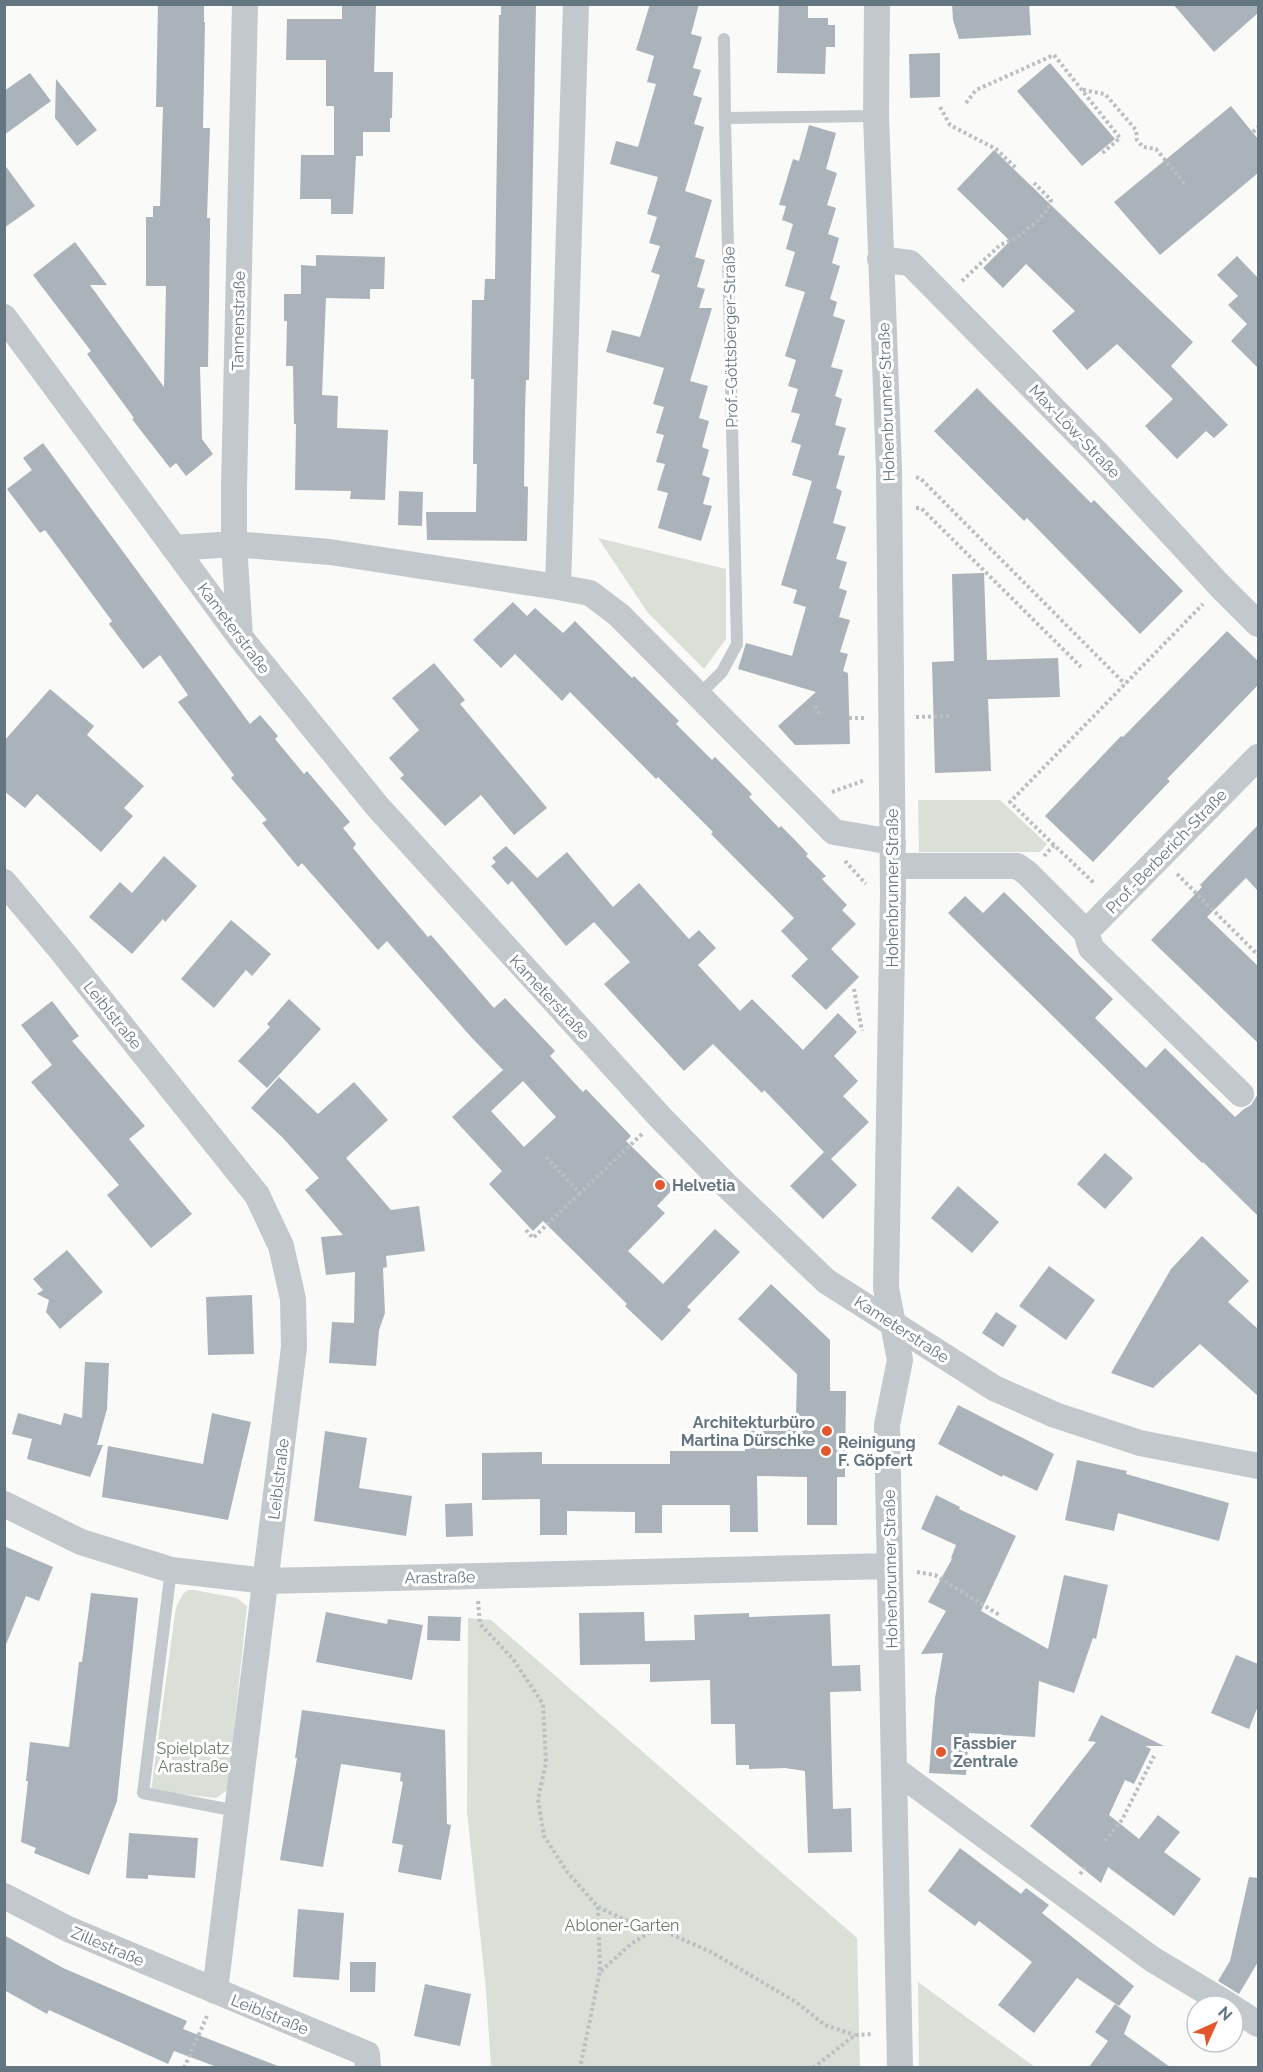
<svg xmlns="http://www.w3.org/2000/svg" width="1263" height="2072" font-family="Raleway,sans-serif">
<rect width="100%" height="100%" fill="#fafaf8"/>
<!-- green -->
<path fill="#dadfd7" d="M 598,538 L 726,569 L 726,639 L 704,669 L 648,613 Z
M 918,800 L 1000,800 L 1047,844 L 1040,852 L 919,852 Z
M 188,1590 L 194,1590 L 237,1598 L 247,1606 L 228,1785 L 226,1791 L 216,1798 L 151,1791 L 176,1607 L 183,1594 Z
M 468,1618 L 491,1620 L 857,1938 L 860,2067 L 491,2067 L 486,1990 L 467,1812 Z
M 918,1982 L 1035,2067 L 919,2067 Z"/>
<!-- building -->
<path fill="#aab3b9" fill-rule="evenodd" d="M 158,4 L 204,4 L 204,22 L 205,22 L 203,128 L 210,128 L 207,218 L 210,218 L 210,234 L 208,367 L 200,367 L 202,439 L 213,454 L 186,476 L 176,463 L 170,468 L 132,419 L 134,418 L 87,354 L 91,351 L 33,275 L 75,242 L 107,285 L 90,285 L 164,387 L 166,286 L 146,286 L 146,217 L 153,217 L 153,206 L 160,206 L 163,107 L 156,107 Z
M 342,4 L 376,4 L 374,72 L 393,72 L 392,118 L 390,118 L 390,132 L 363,132 L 363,156 L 356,156 L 353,214 L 331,214 L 331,199 L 300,199 L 301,155 L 334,155 L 334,106 L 326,106 L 326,60 L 286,60 L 287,19 L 342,19 Z
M 501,4 L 536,4 L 529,380 L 526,380 L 525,411 L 524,486 L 528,487 L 527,541 L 427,540 L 426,512 L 476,512 L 477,464 L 473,464 L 474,379 L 471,379 L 472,300 L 484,300 L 485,279 L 495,279 L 499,15 L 501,15 Z
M 650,4 L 699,4 L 691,34 L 702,37 L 693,68 L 701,70 L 693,95 L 702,98 L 694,124 L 704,127 L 685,191 L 712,200 L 695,257 L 705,260 L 697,287 L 705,289 L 699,308 L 712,308 L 690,381 L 708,386 L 699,418 L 709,421 L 702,447 L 709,450 L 702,475 L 710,478 L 703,504 L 712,506 L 701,541 L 658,528 L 668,493 L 657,490 L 665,464 L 656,462 L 664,435 L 656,433 L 664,407 L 653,404 L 664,368 L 606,352 L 612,330 L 640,337 L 660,275 L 651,272 L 660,246 L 649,243 L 657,217 L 647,214 L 658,177 L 610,164 L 616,141 L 638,147 L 656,84 L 647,82 L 654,56 L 636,50 Z
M 779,4 L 808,4 L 808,18 L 828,18 L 828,25 L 835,25 L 835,47 L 826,47 L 825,74 L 777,73 Z
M 952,4 L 1029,4 L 1031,35 L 959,39 L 953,20 Z
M 1173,4 L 1258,4 L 1258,13 L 1214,52 Z
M 940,53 L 940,97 L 910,98 L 909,54 Z
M 1050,63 L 1115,139 L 1082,166 L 1017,91 Z
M 30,73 L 51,101 L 4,135 L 4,91 Z
M 56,79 L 97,130 L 77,146 L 55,118 Z
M 1231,106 L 1258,139 L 1258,173 L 1160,255 L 1114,202 Z
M 809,125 L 836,133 L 826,169 L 837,173 L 827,205 L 836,208 L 828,234 L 839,238 L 832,263 L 840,266 L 830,299 L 837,302 L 833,316 L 845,320 L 831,367 L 843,370 L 835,396 L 842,399 L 835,425 L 846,428 L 838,455 L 845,456 L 836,488 L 842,491 L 833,523 L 846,527 L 836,559 L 847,562 L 839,588 L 847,591 L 839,617 L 850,620 L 840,652 L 848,654 L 843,671 L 848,673 L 850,744 L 795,745 L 778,726 L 816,692 L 738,669 L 746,643 L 792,656 L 806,607 L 793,603 L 797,590 L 781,585 L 812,481 L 792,475 L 801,445 L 791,442 L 800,414 L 791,412 L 798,389 L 788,386 L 796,360 L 785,356 L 805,292 L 785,286 L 795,252 L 786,249 L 793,224 L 782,220 L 786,206 L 779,205 L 793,159 L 799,161 Z
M 994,150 L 1193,342 L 1171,366 L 1228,425 L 1214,438 L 1206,431 L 1177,459 L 1145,426 L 1173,399 L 1117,344 L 1087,370 L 1052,331 L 1075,311 L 1026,264 L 1003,288 L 983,268 L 1010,241 L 957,189 Z
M 4,164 L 35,206 L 4,228 Z
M 316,255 L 385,257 L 384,289 L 370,289 L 370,299 L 326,298 L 322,395 L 338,396 L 337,428 L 388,430 L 385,500 L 350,499 L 351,491 L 295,490 L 296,424 L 294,424 L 293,366 L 286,366 L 287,321 L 284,321 L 284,294 L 301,294 L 301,265 L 316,266 Z
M 1237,256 L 1257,277 L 1258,275 L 1258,368 L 1231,341 L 1247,324 L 1228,305 L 1238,296 L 1217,275 Z
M 977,388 L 1091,503 L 1094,500 L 1183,591 L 1140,634 L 1027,518 L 1024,521 L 934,431 Z
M 43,443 L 250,724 L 260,715 L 278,736 L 275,739 L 304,774 L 307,771 L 350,822 L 343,828 L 356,844 L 353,848 L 376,876 L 428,937 L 431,935 L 494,1008 L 505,998 L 555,1051 L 550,1056 L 568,1076 L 583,1092 L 586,1089 L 631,1136 L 626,1141 L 674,1188 L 657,1206 L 665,1213 L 628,1251 L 663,1284 L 715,1229 L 740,1252 L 687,1307 L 691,1310 L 662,1341 L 625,1306 L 627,1304 L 543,1221 L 533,1231 L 489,1184 L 502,1171 L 452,1117 L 503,1070 L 471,1037 L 387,941 L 378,950 L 302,863 L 298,867 L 262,823 L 267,820 L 231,778 L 234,775 L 178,702 L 188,695 L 160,655 L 143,669 L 109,624 L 112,621 L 45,530 L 40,533 L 7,489 L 32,470 L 23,458 ZM 523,1081 L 556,1117 L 524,1147 L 491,1111 Z
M 399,491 L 423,492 L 422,526 L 398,525 Z
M 984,573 L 987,660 L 1058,658 L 1060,697 L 988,699 L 991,771 L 935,773 L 932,662 L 954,661 L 952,574 Z
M 513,602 L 527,616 L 535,608 L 563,633 L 575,621 L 632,678 L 634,676 L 679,721 L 676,724 L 712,760 L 715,757 L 752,794 L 749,797 L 779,828 L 781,826 L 795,840 L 808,854 L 806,856 L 826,876 L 822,879 L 847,905 L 842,910 L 856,924 L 831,949 L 859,977 L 826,1010 L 791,976 L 808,959 L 781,931 L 794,918 L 711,834 L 713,832 L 658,777 L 656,779 L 570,692 L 562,701 L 515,654 L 501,668 L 473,640 Z
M 1227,631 L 1258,661 L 1258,685 L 1167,779 L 1170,781 L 1093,862 L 1045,816 L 1121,736 L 1123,737 Z
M 434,663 L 465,700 L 460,704 L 547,808 L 514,835 L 481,795 L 445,826 L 400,778 L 404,775 L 389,758 L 419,730 L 392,698 Z
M 50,689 L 94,726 L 87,735 L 144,786 L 124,808 L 133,816 L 101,852 L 37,794 L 25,808 L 4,791 L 4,741 Z
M 1258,825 L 1258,891 L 1246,878 L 1207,917 L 1258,966 L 1258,1043 L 1151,940 L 1202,887 L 1200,885 Z
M 506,846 L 537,878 L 567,852 L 613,907 L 639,883 L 689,939 L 699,930 L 716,948 L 698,965 L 740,1011 L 752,999 L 803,1050 L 838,1013 L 857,1032 L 834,1056 L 858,1081 L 843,1096 L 869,1122 L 831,1159 L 857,1185 L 823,1219 L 790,1186 L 824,1152 L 764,1090 L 762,1093 L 713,1044 L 684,1071 L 604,984 L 630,962 L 594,922 L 566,946 L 512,881 L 508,885 L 491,866 L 496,862 L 492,858 Z
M 164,856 L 197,886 L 165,922 L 163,919 L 132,954 L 89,917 L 120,882 L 132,893 Z
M 1004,892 L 1113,999 L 1095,1018 L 1146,1068 L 1165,1048 L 1235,1117 L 1244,1109 L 1251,1105 L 1258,1094 L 1258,1216 L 1203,1162 L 1202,1163 L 948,913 L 965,896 L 983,913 Z
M 231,920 L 271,954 L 252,976 L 246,970 L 214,1008 L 181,979 Z
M 289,999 L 321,1029 L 267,1088 L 238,1061 L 270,1027 L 267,1024 Z
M 52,1001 L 79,1036 L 72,1041 L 145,1126 L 129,1139 L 192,1214 L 151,1248 L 107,1195 L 119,1185 L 31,1082 L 52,1065 L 21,1025 Z
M 279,1077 L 318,1114 L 354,1082 L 388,1120 L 346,1158 L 391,1210 L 419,1206 L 425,1251 L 386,1256 L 387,1267 L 383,1268 L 385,1313 L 379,1330 L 376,1366 L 329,1363 L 332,1322 L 354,1323 L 355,1272 L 326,1275 L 321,1237 L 343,1235 L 305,1190 L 319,1178 L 282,1137 L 251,1108 Z
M 1105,1153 L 1133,1178 L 1105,1209 L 1077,1184 Z
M 958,1186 L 999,1222 L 972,1253 L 931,1218 Z
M 1202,1236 L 1249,1281 L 1228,1302 L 1258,1329 L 1258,1396 L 1200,1344 L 1153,1388 L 1111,1373 L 1171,1269 Z
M 67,1250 L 103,1292 L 60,1329 L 46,1312 L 49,1300 L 37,1294 L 43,1290 L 33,1279 Z
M 1049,1266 L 1095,1300 L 1066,1340 L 1019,1306 Z
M 771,1284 L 830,1340 L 830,1391 L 846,1391 L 845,1477 L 837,1477 L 837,1525 L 807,1525 L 807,1477 L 757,1476 L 758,1532 L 730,1532 L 730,1505 L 662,1505 L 662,1533 L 635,1533 L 635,1512 L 567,1511 L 567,1535 L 540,1535 L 540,1499 L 482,1500 L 482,1453 L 542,1452 L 542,1464 L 670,1464 L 670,1451 L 745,1451 L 745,1418 L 796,1418 L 797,1374 L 738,1319 Z
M 252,1295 L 254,1354 L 208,1355 L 206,1297 Z
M 996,1312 L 1017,1326 L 1003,1347 L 982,1333 Z
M 85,1362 L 109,1363 L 107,1409 L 97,1445 L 103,1445 L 90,1477 L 27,1459 L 32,1439 L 12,1434 L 18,1413 L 61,1425 L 64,1413 L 82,1418 Z
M 958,1405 L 1054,1454 L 1037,1491 L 1003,1475 L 1002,1477 L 938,1444 Z
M 212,1413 L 251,1422 L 228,1520 L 102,1497 L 108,1446 L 203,1464 Z
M 325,1431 L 367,1438 L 359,1488 L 412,1496 L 406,1536 L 314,1521 Z
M 1077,1460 L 1127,1471 L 1126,1474 L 1229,1503 L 1219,1541 L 1118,1513 L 1114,1531 L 1065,1520 Z
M 936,1495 L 960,1507 L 959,1509 L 1016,1536 L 981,1611 L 1048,1649 L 1064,1575 L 1108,1585 L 1096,1639 L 1093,1638 L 1074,1693 L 1039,1681 L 1035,1737 L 969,1733 L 966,1775 L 929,1773 L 935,1698 L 943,1653 L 921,1654 L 946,1611 L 928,1602 L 952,1559 L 951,1558 L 956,1545 L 921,1529 Z
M 472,1503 L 473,1536 L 446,1537 L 445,1504 Z
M 4,1546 L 53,1567 L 39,1601 L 26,1596 L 5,1647 Z
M 91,1593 L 138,1598 L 117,1801 L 89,1875 L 34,1853 L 36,1848 L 21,1842 L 28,1781 L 26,1781 L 30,1742 L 69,1747 L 79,1662 L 82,1662 Z
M 326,1612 L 387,1624 L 388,1619 L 423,1625 L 412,1680 L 316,1662 Z
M 644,1612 L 645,1641 L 695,1640 L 694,1615 L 749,1613 L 749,1617 L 830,1614 L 832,1666 L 860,1665 L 861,1691 L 830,1692 L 833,1809 L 851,1808 L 852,1852 L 808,1853 L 805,1771 L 785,1768 L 749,1769 L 749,1765 L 736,1765 L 735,1724 L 711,1724 L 710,1680 L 650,1682 L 650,1664 L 580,1665 L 579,1613 Z
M 428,1616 L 461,1617 L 460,1641 L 427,1640 Z
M 1236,1655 L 1258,1664 L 1258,1706 L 1249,1729 L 1211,1713 Z
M 302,1710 L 445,1730 L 447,1824 L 451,1825 L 441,1880 L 398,1872 L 403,1845 L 392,1843 L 403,1782 L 400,1781 L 401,1773 L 341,1764 L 323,1867 L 280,1860 L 297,1758 L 295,1758 Z
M 1101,1715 L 1164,1746 L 1145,1746 L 1151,1749 L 1134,1784 L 1125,1780 L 1109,1815 L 1139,1839 L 1158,1815 L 1180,1832 L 1164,1852 L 1201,1879 L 1174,1916 L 1108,1867 L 1101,1883 L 1030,1826 L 1096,1742 L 1088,1741 Z
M 129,1833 L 198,1838 L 195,1878 L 148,1875 L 148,1879 L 126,1878 Z
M 960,1848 L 1021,1894 L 1026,1888 L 1049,1905 L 1042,1913 L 1134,1986 L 1119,2006 L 1077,1978 L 1034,2033 L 998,2005 L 1032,1962 L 979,1921 L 975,1926 L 928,1891 Z
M 1249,1877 L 1258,1878 L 1258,1962 L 1239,1994 L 1218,1981 L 1230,1961 Z
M 298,1909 L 344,1913 L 339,1980 L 293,1977 Z
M 4,1935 L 63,1968 L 187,2021 L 183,2029 L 278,2066 L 277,2067 L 217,2067 L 174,2051 L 168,2064 L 49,2010 L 47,2014 L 4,1990 Z
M 350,1962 L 376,1962 L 375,1992 L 350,1992 Z
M 425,1984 L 471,1994 L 460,2046 L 414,2036 Z
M 1115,2004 L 1131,2016 L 1124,2034 L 1170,2067 L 1089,2067 L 1108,2041 L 1095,2032 Z"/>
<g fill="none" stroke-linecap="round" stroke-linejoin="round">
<!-- path -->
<path stroke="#bbbfc2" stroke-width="4" stroke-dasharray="3 3" stroke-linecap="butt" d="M 1083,90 L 1105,94 L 1136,130 L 1137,140 L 1143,147 L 1156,149 L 1185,184
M 966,103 L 976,90 L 1054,55 L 1120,138 L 1100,155
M 940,107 L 950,125 L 996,149 L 1016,168
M 1253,132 L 1258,127
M 962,281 L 1000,245 L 1016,238 L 1037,221 L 1048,209 L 1051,200 L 1034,183
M 916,477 L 921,479 L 1125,684
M 916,508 L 921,508 L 1081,667
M 815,706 L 821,717
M 916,717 L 952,716
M 849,718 L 867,718
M 832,792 L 865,780
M 1054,845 L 1010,802 L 1203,604
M 1044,856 L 1054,845 L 1095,884
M 845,861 L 866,884
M 1177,874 L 1258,955
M 854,989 L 862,1031
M 546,1157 L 580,1193 L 642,1134
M 526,1230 L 533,1238 L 580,1193
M 917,1572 L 935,1575 L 1001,1616
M 478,1601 L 480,1624 L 513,1659 L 543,1704 L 546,1763 L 538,1799 L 544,1836 L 568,1873 L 598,1907 L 600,1971 L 580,2068
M 1105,1841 L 1122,1820 L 1154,1756
M 1080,1874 L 1087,1865
M 598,1907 L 625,1920 L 657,1928 L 711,1952 L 796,2002 L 825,2025 L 855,2035
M 601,1971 L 631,1944 L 657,1928
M 184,2068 L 207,2016
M 813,2068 L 855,2035 L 873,2034"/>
<!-- service -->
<path stroke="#c3c8cc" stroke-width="12" d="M 724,39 L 725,118
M 699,695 L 722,672 L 737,644 L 725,118 L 876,116
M 171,1570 L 143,1793 L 237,1811"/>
<!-- minor -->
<path stroke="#c3c8cc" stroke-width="26" d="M 576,4 L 558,587 L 590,593 L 619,615 L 834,832 L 893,842
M 877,4 L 876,116 L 889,470 L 893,893 L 886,1288 L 900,1360 L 887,1425 L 900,2068
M 880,259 L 910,263 L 1098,454 L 1220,586 L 1258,624
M 4,317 L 240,637 L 377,806 L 660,1117 L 724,1183 L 826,1281 L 994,1388 L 1055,1415 L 1140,1443 L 1258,1466
M 174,548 L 234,544 L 330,552 L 558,587
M 240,637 L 234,544 L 234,487 L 245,4
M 893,866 L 1017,866 L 1027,873 L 1086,932 L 1091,948 L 1241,1094
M 4,882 L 60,949 L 257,1195 L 281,1246 L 293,1299 L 294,1347 L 215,1991
M 1086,932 L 1258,757
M 4,1504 L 81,1542 L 171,1570 L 266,1581 L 890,1566
M 894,1769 L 1152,1959 L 1230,2006
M 4,1896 L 68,1929 L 367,2054 L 368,2068
M 1233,2008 L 1258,2024"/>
</g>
<!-- markers -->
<g fill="#e4572e" stroke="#fff" stroke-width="2">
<circle cx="660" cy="1185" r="6"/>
<circle cx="827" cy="1431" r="6"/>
<circle cx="826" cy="1451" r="6"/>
<circle cx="941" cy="1752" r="6"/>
</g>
<g text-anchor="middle" stroke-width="6" stroke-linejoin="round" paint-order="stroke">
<!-- street labels -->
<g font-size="16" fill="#657683" stroke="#fff">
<text transform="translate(238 321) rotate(-89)" y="6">Tannenstraße</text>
<text transform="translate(730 337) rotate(-91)" y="6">Prof.-Göttsberger-Straße</text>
<text transform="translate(886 402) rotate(-92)" y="6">Hohenbrunner Straße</text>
<text transform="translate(1075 431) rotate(46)" y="6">Max-Löw-Straße</text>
<text transform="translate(234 628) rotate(53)" y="6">Kameterstraße</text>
<text transform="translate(1166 851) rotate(-46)" y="6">Prof.-Berberich-Straße</text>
<text transform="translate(892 888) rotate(-90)" y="6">Hohenbrunner Straße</text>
<text transform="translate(550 997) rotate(47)" y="6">Kameterstraße</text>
<text transform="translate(113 1015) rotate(51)" y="6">Leiblstraße</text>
<text transform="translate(902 1329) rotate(33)" y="6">Kameterstraße</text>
<text transform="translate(278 1479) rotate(-83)" y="6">Leiblstraße</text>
<text transform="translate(890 1569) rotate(-91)" y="6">Hohenbrunner Straße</text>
<text transform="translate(440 1577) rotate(-1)" y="6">Arastraße</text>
<text transform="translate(108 1946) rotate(23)" y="6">Zillestraße</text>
<text transform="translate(270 2014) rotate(22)" y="6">Leiblstraße</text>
</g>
<!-- poi labels -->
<g font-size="16" font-weight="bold" fill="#657683" stroke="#fff" text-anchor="start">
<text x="672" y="1191">Helvetia</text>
<text x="815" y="1428" text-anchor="end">Architekturbüro<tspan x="815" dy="18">Martina Dürschke</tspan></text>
<text x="838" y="1448">Reinigung<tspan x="838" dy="18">F. Göpfert</tspan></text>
<text x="953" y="1749">Fassbier<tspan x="953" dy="18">Zentrale</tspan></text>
</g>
<!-- park labels -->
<g font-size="16" fill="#687a64" stroke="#fff">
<text x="193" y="1754">Spielplatz<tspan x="193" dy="18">Arastraße</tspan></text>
<text x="622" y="1931">Abloner-Garten</text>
</g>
</g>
<!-- border -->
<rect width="1263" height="2072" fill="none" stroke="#657683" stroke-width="12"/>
<!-- north arrow -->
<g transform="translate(1215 2024) rotate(45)"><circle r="28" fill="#ffffff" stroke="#c1c8cd" stroke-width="1.5"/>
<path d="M0-4.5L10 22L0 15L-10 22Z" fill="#e4572e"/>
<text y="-9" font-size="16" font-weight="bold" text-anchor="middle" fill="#657683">N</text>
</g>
</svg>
